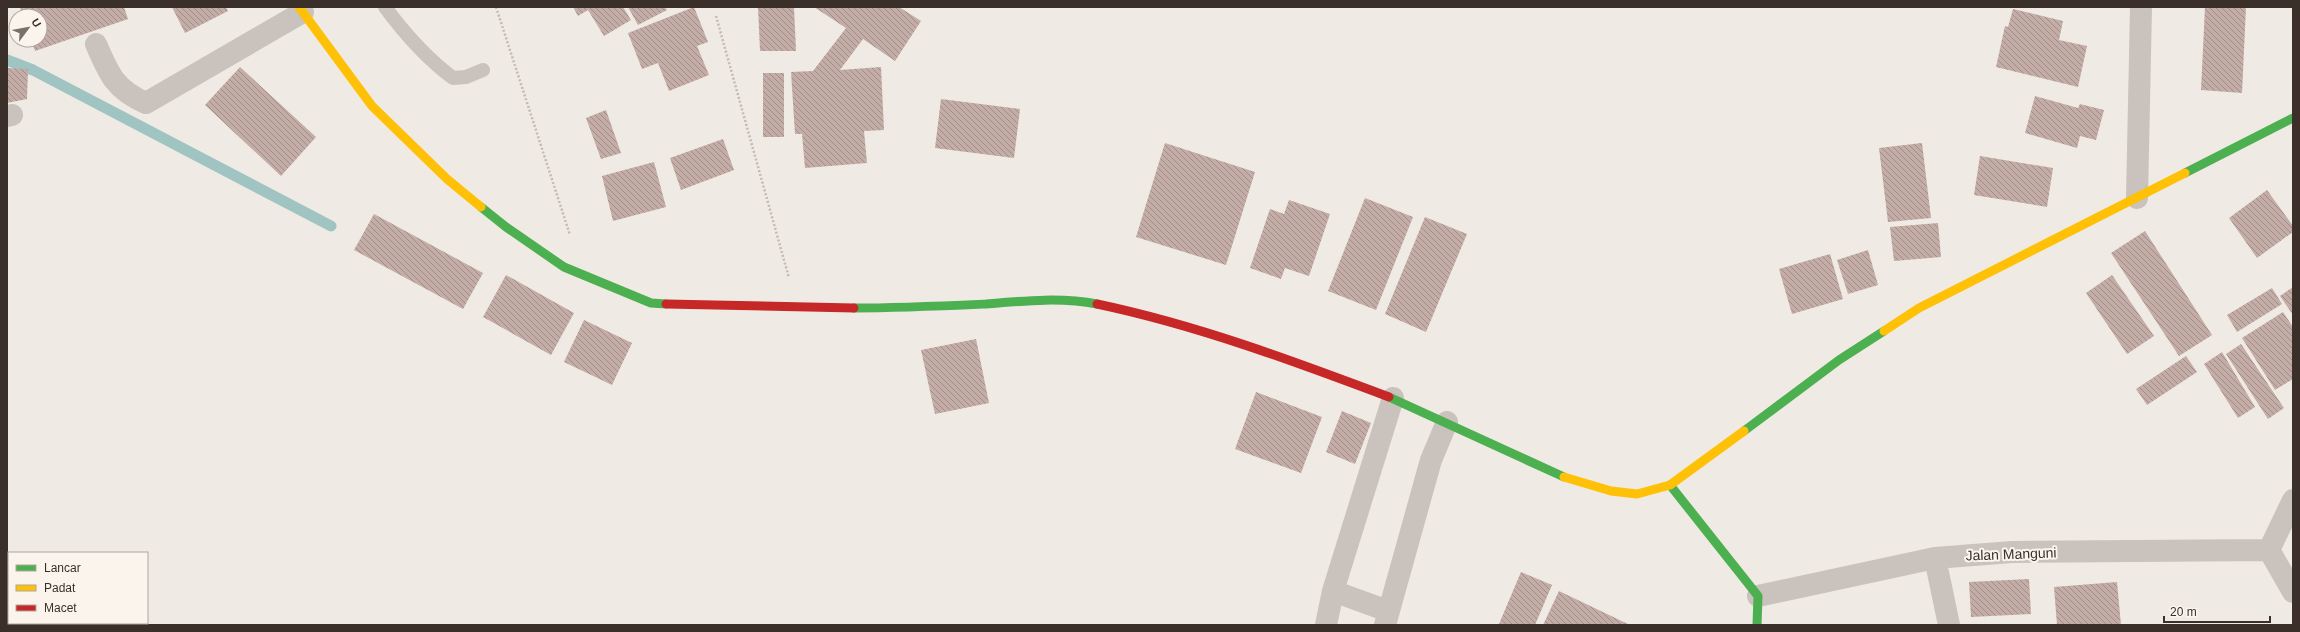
<svg xmlns="http://www.w3.org/2000/svg" width="2300" height="632" font-family="Arial,sans-serif">
<defs>
<pattern id="building-back-hatch" width="6" height="6" patternUnits="userSpaceOnUse"><rect width="6" height="6" fill="#c4ada6"/><path d="M-1 5l2 2M0 0l6 6M5-1l2 2" fill="none" stroke="#a08d87"/></pattern>
</defs>
<rect width="100%" height="100%" fill="#f0eae4"/>
<g fill="none" stroke-linecap="round" stroke-linejoin="round">
<!-- stream -->
<path stroke="#a0c4c1" stroke-width="11" d="M 7,60 L 33,70 L 331,226"/>
</g>
<!-- building -->
<path fill="url(#building-back-hatch)" d="M 20,7 L 124,7 L 128,19 L 35,51 L 31,40 L 40,40 L 40,16 L 23,16 Z
M 172,7 L 226,7 L 228,11 L 185,33 Z
M 573,7 L 623,7 L 631,20 L 604,36 L 588,10 L 578,16 Z
M 628,7 L 665,7 L 667,10 L 638,25 Z
M 694,7 L 708,42 L 697,46 L 709,75 L 669,91 L 658,63 L 642,69 L 628,33 Z
M 758,7 L 794,7 L 796,51 L 760,51 Z
M 814,7 L 899,7 L 921,21 L 895,61 L 863,39 L 840,70 L 881,67 L 884,130 L 864,131 L 867,163 L 805,168 L 802,134 L 795,134 L 791,72 L 813,71 L 846,28 Z
M 2205,7 L 2246,7 L 2242,93 L 2201,90 Z
M 2013,9 L 2063,21 L 2059,40 L 2087,46 L 2078,87 L 1996,67 L 2005,26 L 2008,27 Z
M 240,67 L 316,137 L 281,176 L 205,105 Z
M 7,68 L 28,69 L 27,99 L 7,103 Z
M 763,73 L 784,73 L 784,137 L 763,137 Z
M 2035,96 L 2078,108 L 2080,104 L 2104,110 L 2096,140 L 2080,136 L 2077,148 L 2025,133 Z
M 941,99 L 1020,109 L 1014,158 L 935,148 Z
M 606,110 L 621,153 L 601,159 L 586,118 Z
M 723,139 L 734,170 L 681,190 L 670,158 Z
M 1165,143 L 1255,172 L 1226,265 L 1136,237 Z
M 1922,143 L 1931,218 L 1888,222 L 1879,148 Z
M 1980,156 L 2053,168 L 2047,207 L 1974,195 Z
M 654,162 L 666,207 L 613,221 L 602,176 Z
M 2267,190 L 2293,226 L 2293,232 L 2257,258 L 2229,218 Z
M 1365,198 L 1413,217 L 1376,310 L 1328,291 Z
M 1289,200 L 1330,214 L 1309,276 L 1285,268 L 1281,279 L 1250,268 L 1270,209 L 1284,214 Z
M 374,214 L 483,273 L 463,309 L 354,250 Z
M 1425,217 L 1467,234 L 1426,332 L 1385,314 Z
M 1938,223 L 1941,257 L 1894,261 L 1890,227 Z
M 2145,231 L 2212,335 L 2179,356 L 2111,253 Z
M 1868,250 L 1878,285 L 1848,294 L 1837,260 Z
M 1830,254 L 1843,299 L 1792,314 L 1779,269 Z
M 506,275 L 574,313 L 551,355 L 483,317 Z
M 2112,275 L 2154,336 L 2127,354 L 2086,293 Z
M 2293,287 L 2293,315 L 2280,296 Z
M 2272,288 L 2282,304 L 2237,332 L 2227,315 Z
M 2283,312 L 2293,327 L 2293,379 L 2275,390 L 2242,338 Z
M 584,320 L 632,343 L 612,385 L 564,362 Z
M 976,339 L 989,403 L 935,414 L 921,350 Z
M 2241,344 L 2284,408 L 2268,419 L 2226,354 Z
M 2222,352 L 2255,407 L 2238,418 L 2204,364 Z
M 2186,356 L 2197,372 L 2147,405 L 2136,389 Z
M 1256,392 L 1322,417 L 1301,473 L 1235,449 Z
M 1342,411 L 1371,423 L 1355,464 L 1326,452 Z
M 1521,572 L 1552,585 L 1535,625 L 1502,625 L 1499,624 Z
M 2029,579 L 2031,614 L 1971,617 L 1969,582 Z
M 2117,582 L 2121,625 L 2057,625 L 2054,587 Z
M 1559,591 L 1630,625 L 1543,625 Z"/>
<g fill="none" stroke-linecap="round" stroke-linejoin="round">
<!-- path -->
<path stroke="#c2bab5" stroke-width="2.5" stroke-dasharray="2 2" stroke-linecap="butt" d="M 496,7 L 570,235
M 716,16 L 789,278"/>
<!-- lane -->
<path stroke="#c9c2bd" stroke-width="14" d="M 385,7 C 405,34 426,58 453,78 L 466,77 L 483,70"/>
<!-- street -->
<path stroke="#c9c2bd" stroke-width="22" d="M 96,44 C 109,74 115,90 146,103 L 303,12
M 7,116 L 12,115
M 2137,198 L 2141,7
M 2269,550 L 2293,500
M 2269,550 L 2293,592
M 1935,558 L 1949,625
M 1333,591 L 1388,611
M 1758,596 L 1935,558 L 2012,552 L 2269,550
M 1326,625 L 1333,591 L 1393,398
M 1385,625 L 1431,460 L 1447,422"/>
<!-- fast -->
<path stroke="#4caf50" stroke-width="9" d="M 2185,173 L 2293,118
M 481,207 L 506,227 L 564,267 L 651,303 L 666,304
M 854,308 C 899,308 942,306 986,304 C 1022,301 1061,297 1097,304
M 1389,397 L 1564,477
M 1744,431 L 1839,360 L 1884,331
M 1670,485 L 1758,596 L 1757,625"/>
<!-- slow -->
<path stroke="#ffc107" stroke-width="9" d="M 299,7 L 372,106 L 447,179 L 481,207
M 1884,331 L 1919,308 L 2185,173
M 1564,477 L 1611,491 L 1637,494 L 1670,485 L 1744,431"/>
<!-- jam -->
<path stroke="#c62828" stroke-width="9" d="M 666,304 L 854,308
M 1097,304 C 1197,325 1293,361 1389,397"/>
</g>
<g text-anchor="middle" stroke-width="4" stroke-linejoin="round" paint-order="stroke">
<!-- street labels -->
<g font-size="14" fill="#3b2f2a" stroke="#fbf4ed">
<text transform="translate(2011 554) rotate(-2)" y="5">Jalan Manguni</text>
</g>
</g>
<!-- border -->
<rect width="2300" height="632" fill="none" stroke="#3b2f2a" stroke-width="16"/>
<!-- legend -->
<rect x="8" y="552" width="140" height="72" fill="#fbf4ed" stroke="#aea59f"/>
<rect x="16" y="565" width="20" height="6" fill="#4caf50" stroke="#aea59f"/>
<text x="44" y="572" font-size="12" fill="#3b2f2a">Lancar</text>
<rect x="16" y="585" width="20" height="6" fill="#ffc107" stroke="#aea59f"/>
<text x="44" y="592" font-size="12" fill="#3b2f2a">Padat</text>
<rect x="16" y="605" width="20" height="6" fill="#c62828" stroke="#aea59f"/>
<text x="44" y="612" font-size="12" fill="#3b2f2a">Macet</text>
<!-- north arrow -->
<g transform="translate(28 28) rotate(58)"><circle r="19" fill="#fbf4ed" stroke="#aea59f"/>
<path d="M0-3L7 15L0 10L-7 15Z" fill="#7a706b"/>
<text y="-6" font-size="11" font-weight="bold" text-anchor="middle" fill="#3b2f2a">U</text>
</g>
<!-- scale -->
<path d="M2164 616v6h106v-6" fill="none" stroke="#3b2f2a" stroke-width="2"/>
<text x="2170" y="616" font-size="12" fill="#3b2f2a" stroke="#fbf4ed" stroke-width="3" paint-order="stroke">20 m</text>
</svg>
